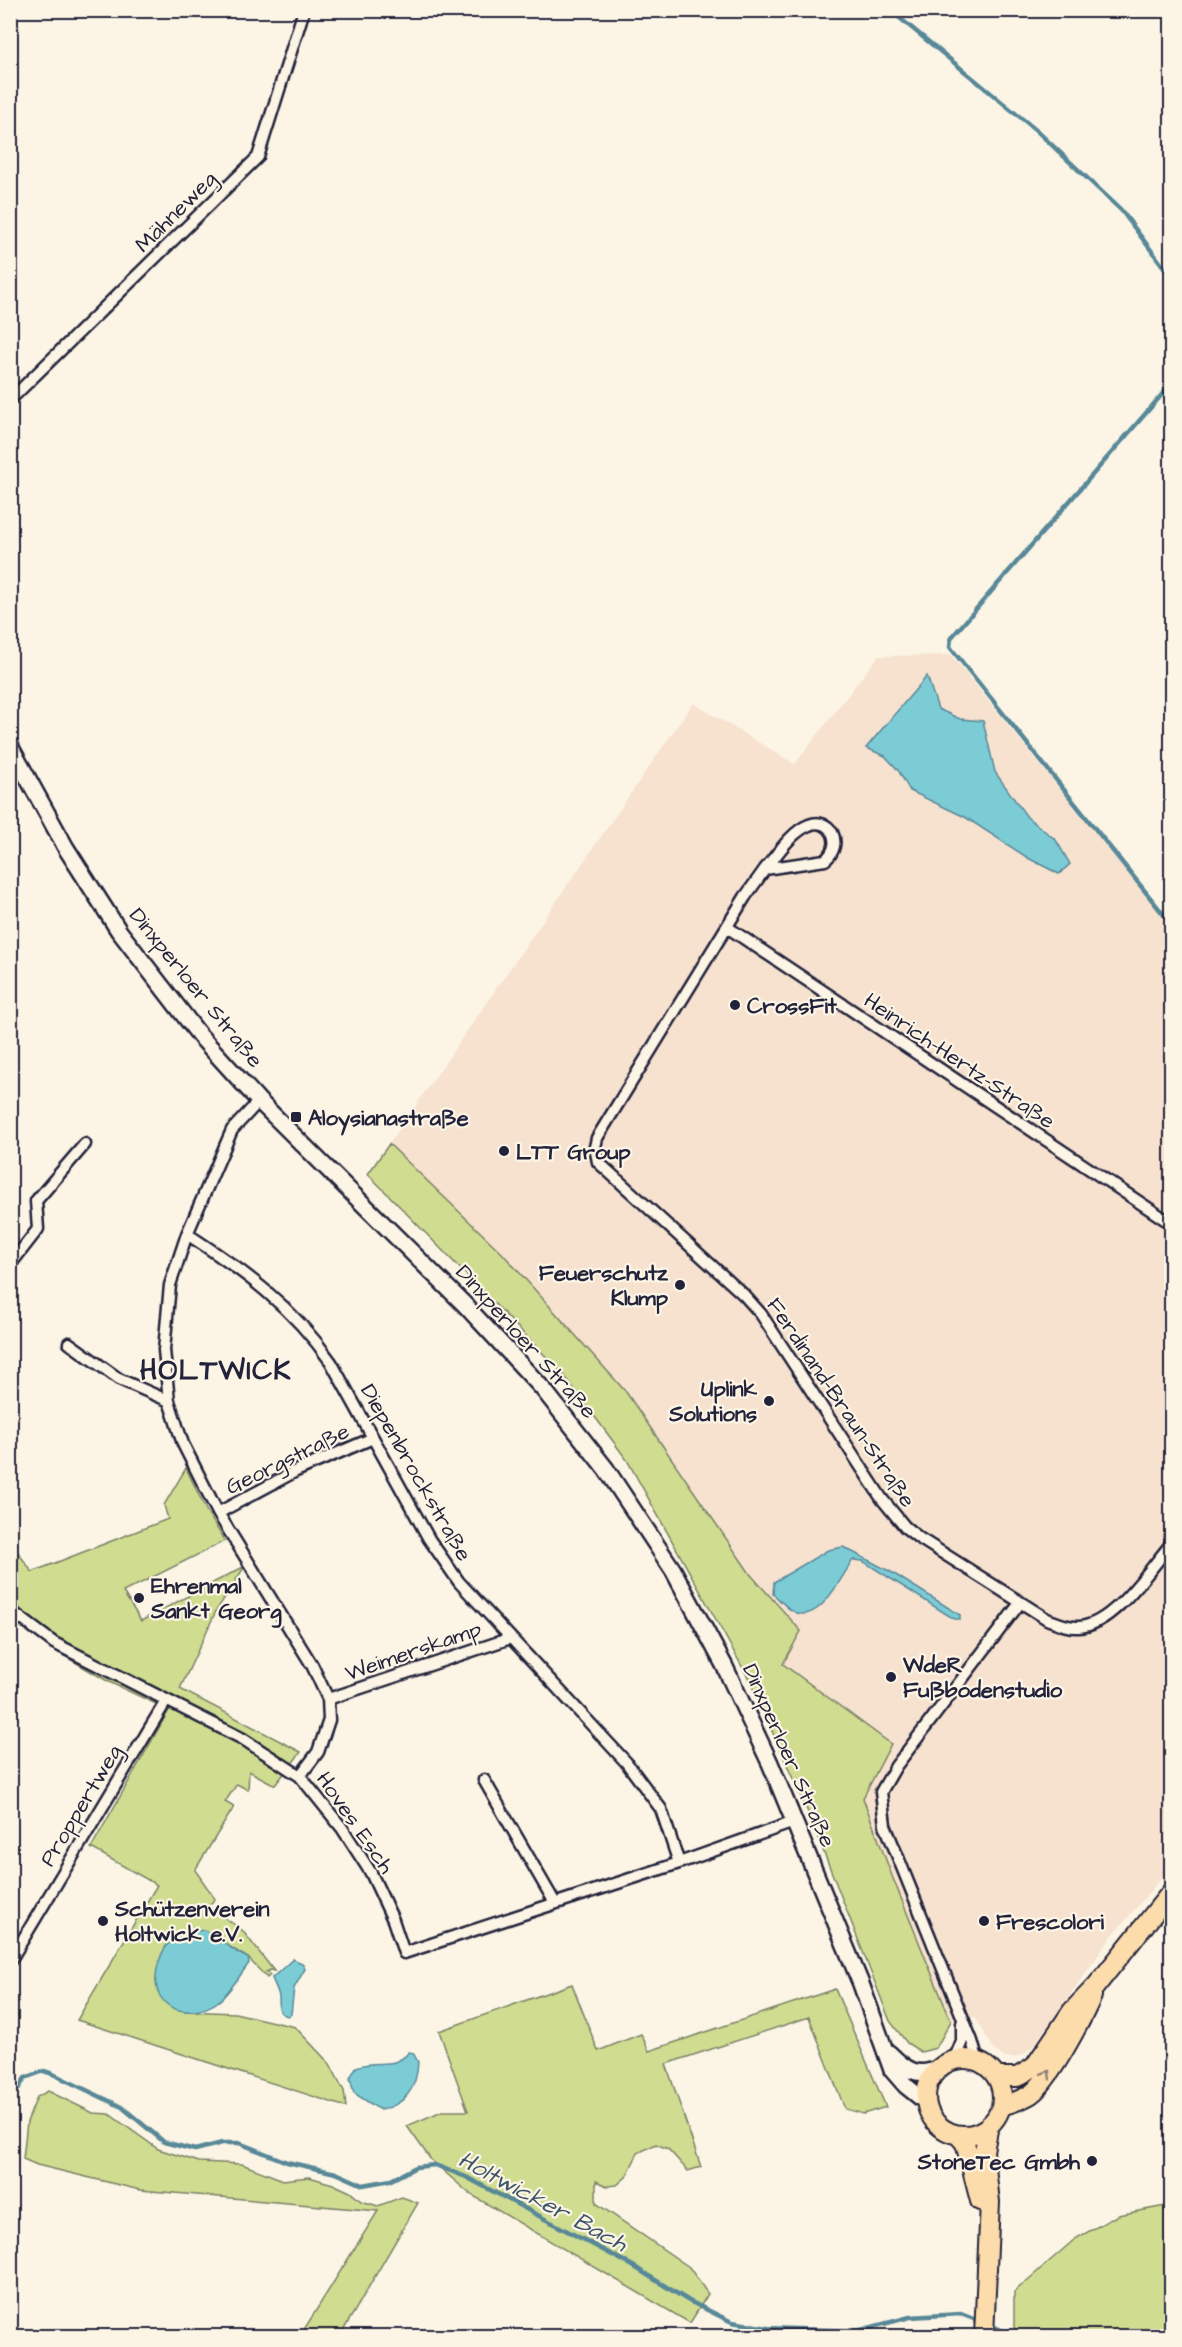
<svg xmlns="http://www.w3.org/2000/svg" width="1182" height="2347" font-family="'Architects Daughter',sans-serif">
<rect width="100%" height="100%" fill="#fcf5e5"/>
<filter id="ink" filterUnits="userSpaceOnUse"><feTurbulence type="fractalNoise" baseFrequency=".0167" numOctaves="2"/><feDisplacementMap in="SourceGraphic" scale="12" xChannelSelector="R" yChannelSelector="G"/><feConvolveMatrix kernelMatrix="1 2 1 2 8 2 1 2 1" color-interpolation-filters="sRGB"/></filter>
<g filter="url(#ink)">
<!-- built -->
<path fill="#f7e2d0" d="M 951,655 L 1171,926 L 1171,1867 L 1112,1936 L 1034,2045 L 1024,2054 L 1015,2058 L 1005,2058 L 994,2050 L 975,2017 L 951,2021 L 892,1876 L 863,1798 L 891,1744 L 783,1664 L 782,1609 L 751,1575 L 626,1392 L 502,1253 L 389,1144 L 693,703 L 795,764 L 878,656 Z"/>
<!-- green -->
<path fill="#d0dd90" stroke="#798066" stroke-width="1.5" d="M 389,1144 L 502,1253 L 626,1392 L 751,1575 L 801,1631 L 783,1664 L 891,1744 L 863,1798 L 892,1876 L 951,2021 L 936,2048 L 921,2052 L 907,2043 L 890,2021 L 810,1817 L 749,1679 L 627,1460 L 563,1374 L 368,1174 Z
M 186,1468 L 207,1512 L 225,1541 L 123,1592 L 141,1621 L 245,1566 L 216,1611 L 180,1689 L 301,1752 L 275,1785 L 249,1771 L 248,1790 L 237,1784 L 225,1802 L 234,1807 L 195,1870 L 215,1899 L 208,1906 L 242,1930 L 274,1971 L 270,1970 L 266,1972 L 270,1975 L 267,1978 L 248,1958 L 230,1947 L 184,2011 L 235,2013 L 295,2027 L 330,2064 L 344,2091 L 346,2107 L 77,2020 L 157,1885 L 91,1848 L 169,1710 L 109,1682 L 56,1651 L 11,1620 L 10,1541 L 32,1572 L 168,1519 L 164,1505 Z
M 572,1984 L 598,2051 L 641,2034 L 649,2051 L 835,1989 L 886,2107 L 863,2114 L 845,2109 L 809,2017 L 666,2064 L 701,2167 L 688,2171 L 668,2149 L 656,2144 L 638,2153 L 626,2177 L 617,2185 L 607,2186 L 596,2181 L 596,2203 L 689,2267 L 708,2294 L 690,2323 L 470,2194 L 431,2160 L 407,2126 L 442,2111 L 468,2111 L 439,2031 Z
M 48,2091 L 93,2113 L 109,2114 L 158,2149 L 199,2162 L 242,2164 L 283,2180 L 309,2177 L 333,2184 L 350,2192 L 361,2201 L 378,2206 L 402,2197 L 418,2203 L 340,2336 L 300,2336 L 378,2211 L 140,2190 L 37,2165 L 23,2159 L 27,2122 L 37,2097 Z
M 1171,2205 L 1171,2336 L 1027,2336 L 1014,2328 L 1014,2292 L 1075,2239 L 1118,2215 Z"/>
<!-- water -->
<path fill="#7cccd6" stroke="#588898" stroke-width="1.5" d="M 927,676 L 938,709 L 960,719 L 983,721 L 995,772 L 1027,817 L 1056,840 L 1070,864 L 1059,874 L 1028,858 L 965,817 L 910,791 L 898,770 L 885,756 L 866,748 Z
M 843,1547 L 891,1572 L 960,1615 L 960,1619 L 954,1619 L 863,1561 L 853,1560 C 841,1577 818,1629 791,1610 C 785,1606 779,1599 773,1594 L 774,1582 L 828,1550 Z
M 204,1930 C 220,1937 231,1951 248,1958 L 249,1963 C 241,1974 231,1990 220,2000 C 204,2014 171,2018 159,1994 C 151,1977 160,1946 177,1936 C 185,1931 195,1931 204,1930 Z
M 293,1959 L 302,1963 L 305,1969 L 294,1988 L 291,2014 L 288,2016 C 276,2013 280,2007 279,1997 C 278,1990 274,1984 272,1978 Z
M 409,2052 L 413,2053 L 418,2062 C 417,2087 406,2105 380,2110 L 354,2093 L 350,2078 L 356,2067 C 378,2059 394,2070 409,2052 Z"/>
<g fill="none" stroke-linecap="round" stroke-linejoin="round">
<!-- stream -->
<path stroke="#588898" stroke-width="4.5" d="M 890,10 L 1037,131 L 1121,210 L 1172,278
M 1172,383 L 951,638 L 950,647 L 1172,925
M 10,2025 L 10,2032
M 10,2102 L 25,2078 L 44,2071 L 53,2074 L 122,2107 L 164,2142 L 195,2150 L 222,2143 L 239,2143 L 287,2162 L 336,2173 L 363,2185 L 391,2180 L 416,2167 L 435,2165 L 466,2177 L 633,2266 L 689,2301 L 732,2322 L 768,2328 L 857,2331 L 910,2317 L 961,2314 L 981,2322
M 989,2324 L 1013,2336"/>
<defs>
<path id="street" d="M 10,400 L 258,157 L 304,10
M 765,869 C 777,855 791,832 809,825 C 830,816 845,844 825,860 L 765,869 L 745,897 L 597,1138 L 595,1147 L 598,1162 L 744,1295 L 761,1314 L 882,1499 L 905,1527 L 919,1538 L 1047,1619 C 1058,1623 1068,1628 1079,1627 C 1114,1625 1150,1568 1172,1543
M 727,927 L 1172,1224
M 259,1101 L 232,1130 L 187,1234 L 170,1285 L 164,1350 L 169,1401 L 183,1444 L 218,1513 L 312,1665 L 328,1699 L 329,1720 L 318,1752 L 300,1776
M 187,1234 C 244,1271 292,1306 331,1362 L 429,1539 L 459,1582 L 626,1762 L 661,1809 L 679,1863
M 10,1265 L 38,1229 L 36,1201 L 85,1144
M 69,1343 L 119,1379 L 169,1401
M 218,1513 L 296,1471 L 373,1438
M 10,1610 L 54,1643 L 243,1739 L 300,1776 L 342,1828 L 371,1873 L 393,1920 L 404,1953 L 679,1863 L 794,1822
M 328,1699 L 511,1638
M 484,1780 L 555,1903
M 10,1961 L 166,1701
M 954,2060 L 962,2041 L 962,2023
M 978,2062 L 972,2041 L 885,1825 L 881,1792 L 896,1766 L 1020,1603"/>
<path id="secondary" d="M 10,746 L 66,848 L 119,931 L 200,1036 L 259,1101 L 465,1305 L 543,1389 L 606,1469 L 673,1570 L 724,1665 L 770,1763 L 861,1984 L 892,2070 L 906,2086 L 926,2102
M 889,2053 C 905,2069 917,2079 939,2068"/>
<path id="primary" d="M926 2097a38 38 0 1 1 76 0a38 38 0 1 1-76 0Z
M 996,2077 L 1017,2077 L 1034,2067 L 1072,2011 L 1096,1986 L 1172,1891
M 1001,2106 C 1011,2103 1022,2100 1031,2094 C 1050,2080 1082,2019 1092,1996
M 958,2135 L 965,2143 L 980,2201
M 984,2336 L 990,2202 L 984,2151 L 989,2125"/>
</defs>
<!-- street casing -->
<use href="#street" stroke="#22223b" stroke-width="15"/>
<!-- secondary casing -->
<use href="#secondary" stroke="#22223b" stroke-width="20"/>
<!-- primary casing -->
<use href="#primary" stroke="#22223b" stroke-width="22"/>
<!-- street -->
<use href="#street" stroke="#fcf5e5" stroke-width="10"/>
<!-- secondary -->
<use href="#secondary" stroke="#fcf5e5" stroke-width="15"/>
<!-- primary -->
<use href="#primary" stroke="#fddcac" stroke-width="18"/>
</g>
<!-- one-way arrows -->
<defs><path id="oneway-chevron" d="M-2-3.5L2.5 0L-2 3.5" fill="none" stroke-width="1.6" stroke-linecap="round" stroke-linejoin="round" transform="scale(1.5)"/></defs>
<use stroke="#907f74" href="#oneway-chevron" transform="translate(1047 2074) rotate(-58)"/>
</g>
<!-- markers -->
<g fill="#22223b" stroke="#fcf5e5" stroke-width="2">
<circle cx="735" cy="1005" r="6"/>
<rect x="290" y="1111" width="12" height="12" rx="3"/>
<circle cx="504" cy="1151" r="6"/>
<circle cx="680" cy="1285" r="6"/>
<circle cx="769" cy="1401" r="6"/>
<circle cx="139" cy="1598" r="6"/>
<circle cx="891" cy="1677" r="6"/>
<circle cx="103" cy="1921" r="6"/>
<circle cx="984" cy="1921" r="6"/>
<circle cx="1092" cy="2161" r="6"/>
</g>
<g text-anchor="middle" stroke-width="4.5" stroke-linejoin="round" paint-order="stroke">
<!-- street labels -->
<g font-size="22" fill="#22223b" stroke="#fcf5e5">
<text transform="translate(175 211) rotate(-45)" y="8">Mähneweg</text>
<text transform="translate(197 987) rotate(51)" y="8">Dinxperloer Straße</text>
<text transform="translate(960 1060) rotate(34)" y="8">Heinrich-Hertz-Straße</text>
<text transform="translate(527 1341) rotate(48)" y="8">Dinxperloer Straße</text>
<text transform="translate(842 1402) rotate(56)" y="8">Ferdinand-Braun-Straße</text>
<text transform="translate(287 1458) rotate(-26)" y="8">Georgstraße</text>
<text transform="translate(417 1472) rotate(60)" y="8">Diepenbrockstraße</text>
<text transform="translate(413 1650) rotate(-19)" y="8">Weimerskamp</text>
<text transform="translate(790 1755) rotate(66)" y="8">Dinxperloer Straße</text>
<text transform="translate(80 1805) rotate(-59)" y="8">Proppertweg</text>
<text transform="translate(356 1822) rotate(55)" y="8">Hoves Esch</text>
</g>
<!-- poi labels -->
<g font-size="22" font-weight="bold" fill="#22223b" stroke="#fcf5e5" text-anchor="start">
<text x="747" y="1013">CrossFit</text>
<text x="308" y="1125">Aloysianastraße</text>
<text x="516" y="1159">LTT Group</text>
<text x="668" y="1280" text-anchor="end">Feuerschutz<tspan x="668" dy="25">Klump</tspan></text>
<text x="757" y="1396" text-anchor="end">Uplink<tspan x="757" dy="25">Solutions</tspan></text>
<text x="151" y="1593">Ehrenmal<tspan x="151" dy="25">Sankt Georg</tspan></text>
<text x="903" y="1672">WdeR<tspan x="903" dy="25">Fußbodenstudio</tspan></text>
<text x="115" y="1916">Schützenverein<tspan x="115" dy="25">Holtwick e.V.</tspan></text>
<text x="996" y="1929">Frescolori</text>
<text x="1080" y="2169" text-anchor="end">StoneTec Gmbh</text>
</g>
<!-- water labels -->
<g font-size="24" font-style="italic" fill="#3d556a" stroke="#fcf5e5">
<text transform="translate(543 2201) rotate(28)" y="8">Holtwicker Bach</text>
</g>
<!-- district labels -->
<g font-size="28" font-weight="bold" letter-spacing="1.5" fill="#22223b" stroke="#fcf5e5">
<text x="216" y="1379">HOLTWICK</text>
</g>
</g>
<!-- margin -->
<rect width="1182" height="2347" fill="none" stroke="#fcf5e5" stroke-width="36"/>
<rect x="18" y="18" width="1146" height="2311" fill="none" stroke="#22223b" stroke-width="2" filter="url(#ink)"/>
</svg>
